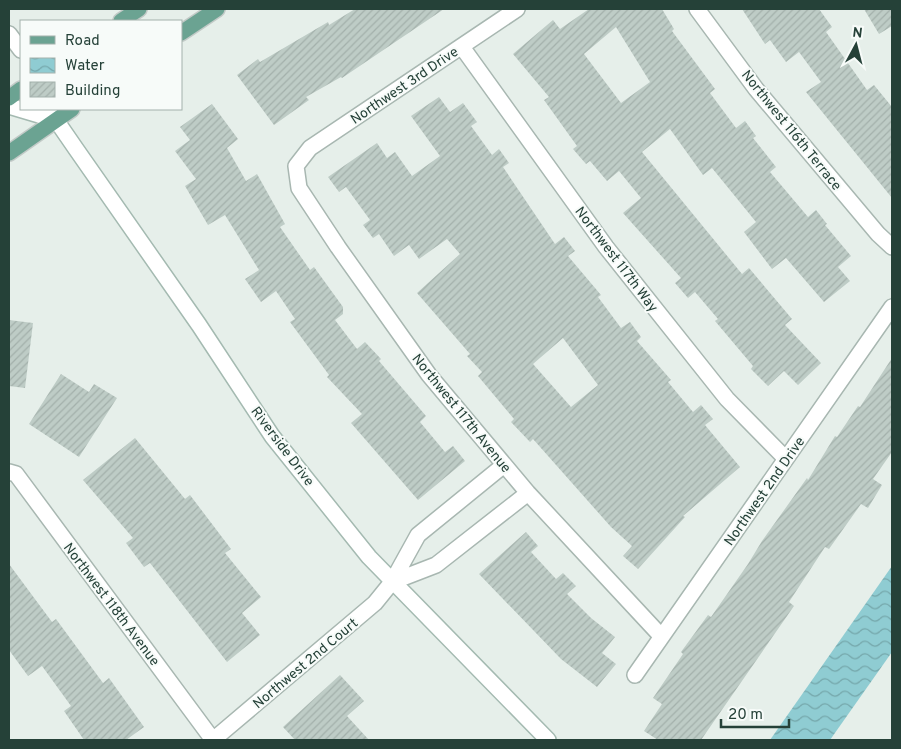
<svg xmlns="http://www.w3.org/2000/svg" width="901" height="749" font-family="Overpass,sans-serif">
<defs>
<pattern id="water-waves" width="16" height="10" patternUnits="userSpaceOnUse" patternTransform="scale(1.25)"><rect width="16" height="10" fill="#8fccd2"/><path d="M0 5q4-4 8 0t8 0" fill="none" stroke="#75a7ab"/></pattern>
<pattern id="building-hatch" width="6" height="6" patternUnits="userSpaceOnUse" patternTransform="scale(1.25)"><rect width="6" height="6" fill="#beccc6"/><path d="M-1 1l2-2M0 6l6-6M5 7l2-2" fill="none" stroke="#a3b0ab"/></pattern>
</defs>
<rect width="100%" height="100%" fill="#e6efea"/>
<!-- water -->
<path fill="url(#water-waves)" d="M 892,566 L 892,652 L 830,740 L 770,740 Z"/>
<!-- building -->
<path fill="url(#building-hatch)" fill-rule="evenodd" d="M 355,9 L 444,9 L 342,78 L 341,77 L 306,97 L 309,100 L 274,125 L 237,75 L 258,59 L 260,62 L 328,22 L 329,25 Z
M 589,9 L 662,9 L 674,29 L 672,31 L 715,89 L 710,93 L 736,128 L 745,121 L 756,136 L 753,138 L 776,167 L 770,172 L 808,217 L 816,210 L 827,224 L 825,225 L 851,256 L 838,267 L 850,281 L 824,302 L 786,258 L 772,269 L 744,232 L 756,222 L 712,168 L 703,175 L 670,129 L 642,152 L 742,274 L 749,268 L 792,319 L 785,325 L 821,363 L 798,385 L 784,371 L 768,386 L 751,369 L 753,366 L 715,321 L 718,319 L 695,292 L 688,298 L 675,283 L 681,278 L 623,213 L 641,198 L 619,171 L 607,181 L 590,161 L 586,164 L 573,149 L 577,146 L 544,100 L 549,97 L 513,54 L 553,20 L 560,29 ZM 616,27 L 650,82 L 621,103 L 584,54 Z
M 742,9 L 819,9 L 832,27 L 826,32 L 867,90 L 874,85 L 892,107 L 892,198 L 806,92 L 821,82 L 799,52 L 786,62 L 770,40 L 765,44 Z
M 864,9 L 892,9 L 892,26 L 879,34 Z
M 439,97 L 450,112 L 463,103 L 477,122 L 471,126 L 492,155 L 499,149 L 509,163 L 503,167 L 555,244 L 564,237 L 575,251 L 568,256 L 601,295 L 598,297 L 621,328 L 630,322 L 641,337 L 637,341 L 671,380 L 668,382 L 693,412 L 701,405 L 713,419 L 705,425 L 740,467 L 683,516 L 685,517 L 638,569 L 623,556 L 632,546 L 611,527 L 533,439 L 530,442 L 511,422 L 514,419 L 478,376 L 482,372 L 467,356 L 470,354 L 417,293 L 460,254 L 447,239 L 419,259 L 409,245 L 394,256 L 379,234 L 373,238 L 363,225 L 370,220 L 346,187 L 339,192 L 328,177 L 377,143 L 387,158 L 395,152 L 412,176 L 440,156 L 411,116 ZM 563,338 L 598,385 L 571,407 L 533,364 Z
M 212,104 L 238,139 L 227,148 L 246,181 L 257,174 L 285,224 L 280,227 L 310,270 L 314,267 L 343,307 L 343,314 L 335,320 L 357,349 L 365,342 L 381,359 L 379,361 L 426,416 L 420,422 L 445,452 L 453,446 L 465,461 L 418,500 L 351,423 L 362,414 L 327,377 L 329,375 L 290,322 L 295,319 L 276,291 L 261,302 L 245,279 L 259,270 L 225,215 L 208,225 L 185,186 L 196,179 L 175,151 L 190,140 L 180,127 Z
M 9,320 L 33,323 L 25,388 L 9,386 Z
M 892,358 L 892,452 L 873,479 L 882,485 L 868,508 L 861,504 L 829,549 L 825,547 L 789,602 L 794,606 L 701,740 L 658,740 L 644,731 L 662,704 L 653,698 L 683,654 L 681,652 L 708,615 L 711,617 L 748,564 L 762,541 L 807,478 L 808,480 L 835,436 L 837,437 L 858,406 L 860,407 Z
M 61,374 L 89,392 L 94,384 L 117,398 L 79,457 L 29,424 Z
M 135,438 L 185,499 L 190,495 L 231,549 L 225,553 L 261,597 L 242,613 L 260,635 L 227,662 L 150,563 L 144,567 L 126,543 L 133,538 L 83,480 Z
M 526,532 L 538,546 L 531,552 L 556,579 L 563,573 L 576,586 L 567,594 L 591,618 L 615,637 L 602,653 L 616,664 L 597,687 L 561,659 L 479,574 Z
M 9,564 L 52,622 L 56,619 L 103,683 L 109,678 L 144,727 L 126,740 L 84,740 L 64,711 L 71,706 L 42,666 L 28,676 L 9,650 Z
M 340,675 L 364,701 L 347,716 L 369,740 L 295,740 L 283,727 Z"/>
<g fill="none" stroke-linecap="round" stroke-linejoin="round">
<defs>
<path id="street" d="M 517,9 L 310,148 L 296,166 L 299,188 L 338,247 L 429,375 L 528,493 L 661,636
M 697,9 L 756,89 L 878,234 L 892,247
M 9,34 L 21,50
M 462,47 L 606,247 L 727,399 L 786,459
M 9,472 L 16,474 L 213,740
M 392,582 L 436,565 L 528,493
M 635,675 L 892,307
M 213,740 L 375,603 L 392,582 L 418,535 L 504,465"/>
<path id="secondary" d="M 9,106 L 56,120
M 52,109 L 56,120 L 76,149 L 199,325 L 272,436 L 369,557 L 548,740"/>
<path id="primary" d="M 121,21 L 139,9
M 181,33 L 217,9
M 9,98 L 21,89
M 9,153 L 72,109"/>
</defs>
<!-- street casing -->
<use href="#street" stroke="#a8b7b1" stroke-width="18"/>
<!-- secondary casing -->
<use href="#secondary" stroke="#a4bab1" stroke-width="18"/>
<!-- primary casing -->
<use href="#primary" stroke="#c2cac7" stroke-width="18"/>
<!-- street -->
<use href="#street" stroke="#fff" stroke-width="15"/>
<!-- secondary -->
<use href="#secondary" stroke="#fff" stroke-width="15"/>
<!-- primary -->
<use href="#primary" stroke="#6ba392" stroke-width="15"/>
</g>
<g text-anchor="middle" stroke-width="4" stroke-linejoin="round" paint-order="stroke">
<!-- street labels -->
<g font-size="14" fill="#254138" stroke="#f7fbf9">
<text transform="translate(404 85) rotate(-34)" y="5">Northwest 3rd Drive</text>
<text transform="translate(792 130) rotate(51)" y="5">Northwest 116th Terrace</text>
<text transform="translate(617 259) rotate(53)" y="5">Northwest 117th Way</text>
<text transform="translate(462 413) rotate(51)" y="5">Northwest 117th Avenue</text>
<text transform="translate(283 446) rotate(53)" y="5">Riverside Drive</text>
<text transform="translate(764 491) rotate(-55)" y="5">Northwest 2nd Drive</text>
<text transform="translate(112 604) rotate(53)" y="5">Northwest 118th Avenue</text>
<text transform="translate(305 663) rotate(-40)" y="5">Northwest 2nd Court</text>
</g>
</g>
<!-- border -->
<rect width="901" height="749" fill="none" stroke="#254138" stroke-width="20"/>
<!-- legend -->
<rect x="20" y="20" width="162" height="90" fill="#f7fbf9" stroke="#a3b1ac"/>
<rect x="30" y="36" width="25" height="8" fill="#6ba392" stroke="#a3b1ac"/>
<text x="65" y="45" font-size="15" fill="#254138">Road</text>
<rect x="30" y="58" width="25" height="15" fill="url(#water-waves)" stroke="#a3b1ac"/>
<text x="65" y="70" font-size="15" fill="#254138">Water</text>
<rect x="30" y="82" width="25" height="15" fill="url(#building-hatch)" stroke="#a3b1ac"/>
<text x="65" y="95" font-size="15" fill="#254138">Building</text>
<!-- north arrow -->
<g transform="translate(856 45) rotate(7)" stroke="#f7fbf9" stroke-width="4" paint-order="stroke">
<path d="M0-4L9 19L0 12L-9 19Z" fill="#254138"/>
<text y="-8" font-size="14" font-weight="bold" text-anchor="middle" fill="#254138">N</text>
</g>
<!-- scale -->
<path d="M721 719v8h68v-8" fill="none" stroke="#254138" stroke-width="2.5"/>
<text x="728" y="719" font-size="15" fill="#254138" stroke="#f7fbf9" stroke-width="4" paint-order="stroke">20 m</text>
</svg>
